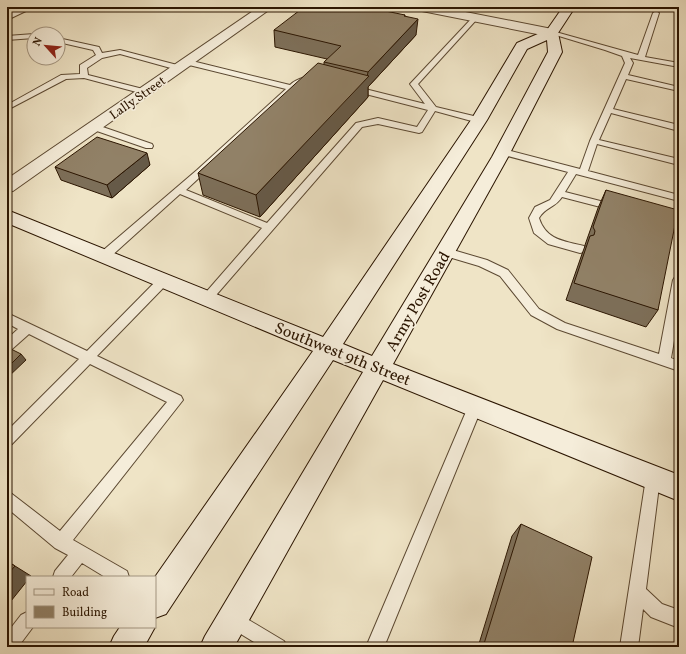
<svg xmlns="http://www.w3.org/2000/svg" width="686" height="654" font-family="Vollkorn,serif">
<rect width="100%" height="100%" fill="#efe4c6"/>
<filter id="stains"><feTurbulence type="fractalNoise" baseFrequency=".005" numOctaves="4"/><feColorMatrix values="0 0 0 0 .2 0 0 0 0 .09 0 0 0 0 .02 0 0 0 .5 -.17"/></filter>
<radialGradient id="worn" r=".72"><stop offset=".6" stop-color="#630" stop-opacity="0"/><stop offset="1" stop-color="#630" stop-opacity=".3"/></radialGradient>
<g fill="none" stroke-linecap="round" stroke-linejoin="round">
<defs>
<path id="lane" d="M 656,11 L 659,13 L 645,57 L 679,63 L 679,67 L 630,58 L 633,63 L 628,75 L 679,87 L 679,91 L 626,79 L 613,109 L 679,125 L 679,131 L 611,113 L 599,140 L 679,159 L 679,165 L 597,144 L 588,171 L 679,195 L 679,201 L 576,174 L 565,192 L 620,206 L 621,208 L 616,211 L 562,197 C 555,208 545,207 539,218 C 546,240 564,241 584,246 L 585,249 L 584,252 L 580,253 L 548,244 L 534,233 L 529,218 L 535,207 L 550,200 L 568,172 L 500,154 L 499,152 L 503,149 L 580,169 L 590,141 L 625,63 L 622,56 L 605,50 L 549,33 L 552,31 L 638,55 L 653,13 Z
M 473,17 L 478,18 L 418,84 L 436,107 L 482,118 L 483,120 L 482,122 L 479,123 L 435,111 L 422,132 L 419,133 L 378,124 L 362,127 L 211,301 L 207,302 L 203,301 L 201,298 L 262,228 L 180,194 L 108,259 L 100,259 L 99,256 L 100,253 L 197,170 L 286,89 L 185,64 L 185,60 L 188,60 L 290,85 C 296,79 311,73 319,79 L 315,81 L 301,83 L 186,190 L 267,223 L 356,123 L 378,118 L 417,127 L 428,110 L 350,90 L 349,88 L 353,86 L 425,104 L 410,84 Z
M 34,34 L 34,38 L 7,40 L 7,36 Z
M 58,38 L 99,47 L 102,53 L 120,50 L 181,66 L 182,68 L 178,70 L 120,54 L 102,58 L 87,68 L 88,75 L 147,90 L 147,94 L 144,94 L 84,78 L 66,79 L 7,110 L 7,105 L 61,75 L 80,74 L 80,65 L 96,55 L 93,50 L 58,42 Z
M 94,124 L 152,144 L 153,146 L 152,148 L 146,148 L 91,129 L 90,127 L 91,125 Z
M 446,248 L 487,260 L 508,270 L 539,309 L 565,323 L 659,354 L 673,280 L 675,277 L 679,276 L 679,312 L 671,358 L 679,361 L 679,371 L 557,329 L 531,315 L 500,276 L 479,266 L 442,255 L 441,252 L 442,249 Z
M 164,276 L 168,277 L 170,280 L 168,283 L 97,356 L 181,396 L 183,400 L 73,540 L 127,571 L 129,577 L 105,577 L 82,563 L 71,577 L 53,577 L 55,571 L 68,555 L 55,548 L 7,508 L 7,492 L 12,494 L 60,531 L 167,402 L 90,364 L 12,444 L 7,446 L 7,431 L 79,359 L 29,334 L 11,350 L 7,352 L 7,339 L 18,329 L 7,323 L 7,313 L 87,351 L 160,277 Z
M 475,401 L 480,403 L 482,407 L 384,647 L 366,647 L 468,407 L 470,403 Z
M 653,471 L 658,473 L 660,478 L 646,589 L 662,604 L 679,610 L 679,628 L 651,617 L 643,609 L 638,647 L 620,647 L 646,478 L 648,473 Z
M 232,610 L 284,641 L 287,647 L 262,647 L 226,625 L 223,619 L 226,613 Z
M 27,612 L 27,627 L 33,627 L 18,647 L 7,647 L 7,633 L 21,615 Z"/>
<path id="street" d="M 17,7 L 32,7 L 30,9 L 7,20 L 7,11 Z
M 259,7 L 273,7 L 13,191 L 7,192 L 7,179 Z
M 416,7 L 440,7 L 552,29 L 556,30 L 558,33 L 556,36 L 552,37 L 422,11 L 418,9 Z"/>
<path id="secondary" d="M 563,7 L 575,7 L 558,33 L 562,52 L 508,157 L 393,364 L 679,475 L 679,501 L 383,380 L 234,647 L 200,647 L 205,636 L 363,372 L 333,360 L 166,614 L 155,618 L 155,577 L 313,351 L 7,223 L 7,210 L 323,337 L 471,120 L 517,43 L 547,30 ZM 547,40 L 548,52 L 492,157 L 372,356 L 343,344 L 487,120 L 527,49 Z
M 120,627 L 155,627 L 144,647 L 109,647 L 114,636 Z"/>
</defs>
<!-- lane casing -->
<use href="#lane" stroke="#5c4932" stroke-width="2"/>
<!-- street casing -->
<use href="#street" stroke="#5c4932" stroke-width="2"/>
<!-- secondary casing -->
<use href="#secondary" stroke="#2b1501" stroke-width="2"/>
<!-- lane -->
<use href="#lane" fill="#f5edda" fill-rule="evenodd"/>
<!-- street -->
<use href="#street" fill="#f5edda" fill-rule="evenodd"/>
<!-- secondary -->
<use href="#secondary" fill="#f5edda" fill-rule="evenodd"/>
</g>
<!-- wall -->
<path fill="#7d6f59" stroke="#2b1501" d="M 405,15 L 405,17 L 416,35 L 368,87 L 368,97 L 260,217 L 203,195 L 198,173 L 324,65 L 324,62 L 327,59 L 275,47 L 274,30 Z
M 150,165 L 112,198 L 61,180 L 55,167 Z
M 606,190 L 658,310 L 646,327 L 566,300 L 582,254 L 585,246 L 585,245 L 598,208 Z
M 521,524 L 572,647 L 478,647 L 512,536 Z"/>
<!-- shaded-wall -->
<path fill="#665a48" stroke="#2b1501" d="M 418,19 L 416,35 L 368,87 L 368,97 L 260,217 L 256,195 L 367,77 L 368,72 Z
M 147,153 L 150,165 L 112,198 L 107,185 Z
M 21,354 L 26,360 L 7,378 L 7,368 Z
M 7,561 L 31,576 L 27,577 L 27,581 L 7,606 Z"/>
<!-- building -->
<path fill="#918167" stroke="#2b1501" d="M 304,7 L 366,7 L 405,15 L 404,16 L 418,19 L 368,72 L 324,62 L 341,46 L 274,30 Z
M 318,63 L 369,76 L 256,195 L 198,173 Z
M 97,137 L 147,153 L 107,185 L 55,167 Z
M 606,190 L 678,210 L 658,310 L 574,283 L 590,236 L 594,235 L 595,231 L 593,227 Z
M 7,347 L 21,354 L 7,368 Z
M 521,524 L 592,557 L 572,647 L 483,647 Z
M 7,561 L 15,566 L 7,575 Z"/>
<g text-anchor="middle" stroke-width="3.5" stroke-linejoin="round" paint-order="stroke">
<!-- far-street labels -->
<g font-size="13" fill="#2b1501" stroke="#f5edda">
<text transform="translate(137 97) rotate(-35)" y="5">Lally Street</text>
</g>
<!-- street labels -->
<g font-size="16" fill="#2b1501" stroke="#f5edda">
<text transform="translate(417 301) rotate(-60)" y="6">Army Post Road</text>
<text transform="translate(343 353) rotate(22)" y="6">Southwest 9th Street</text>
</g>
</g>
<!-- margin -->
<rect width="686" height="654" fill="none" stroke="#efe4c6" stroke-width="24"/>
<rect x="8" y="8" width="670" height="638" fill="none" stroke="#2b1501" stroke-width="2"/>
<rect x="12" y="12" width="662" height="630" fill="none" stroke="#2b1501"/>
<!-- legend -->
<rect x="26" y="576" width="130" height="52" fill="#f5edda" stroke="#a49783"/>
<rect x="34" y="589" width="20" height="6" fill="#f5edda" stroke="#a49783"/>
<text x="62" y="596" font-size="12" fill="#2b1501">Road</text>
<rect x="34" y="606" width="20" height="12" fill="#918167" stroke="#a49783"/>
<text x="62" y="616" font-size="12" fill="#2b1501">Building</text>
<!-- north arrow -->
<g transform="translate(46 46) rotate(297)"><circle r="19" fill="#f5edda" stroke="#a49783"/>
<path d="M0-3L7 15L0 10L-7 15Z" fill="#8f2418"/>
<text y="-6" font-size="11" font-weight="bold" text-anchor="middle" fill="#2b1501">N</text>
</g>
<rect width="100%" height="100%" filter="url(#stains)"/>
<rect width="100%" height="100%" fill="url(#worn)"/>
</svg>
